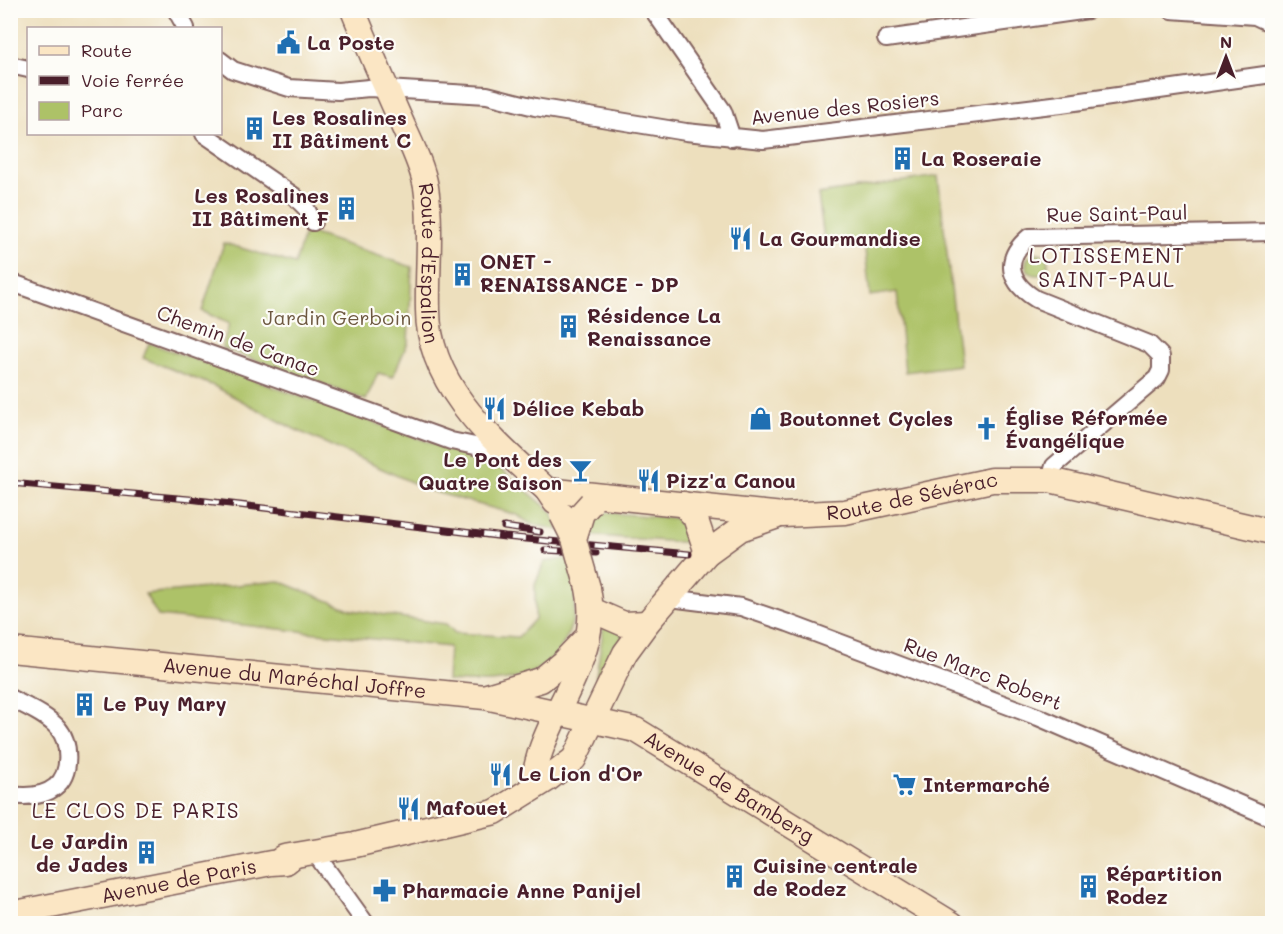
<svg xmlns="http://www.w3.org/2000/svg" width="1283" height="934" font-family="Mali,sans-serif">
<rect width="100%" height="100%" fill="#fdfcf7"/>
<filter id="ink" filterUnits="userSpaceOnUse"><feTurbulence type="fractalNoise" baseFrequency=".0167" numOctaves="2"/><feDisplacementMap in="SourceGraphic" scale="12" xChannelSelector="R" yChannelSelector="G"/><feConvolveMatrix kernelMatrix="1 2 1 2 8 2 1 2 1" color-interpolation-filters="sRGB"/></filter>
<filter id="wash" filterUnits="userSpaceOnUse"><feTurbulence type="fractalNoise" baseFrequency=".008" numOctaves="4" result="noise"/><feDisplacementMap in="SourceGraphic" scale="24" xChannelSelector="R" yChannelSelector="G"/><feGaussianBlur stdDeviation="1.35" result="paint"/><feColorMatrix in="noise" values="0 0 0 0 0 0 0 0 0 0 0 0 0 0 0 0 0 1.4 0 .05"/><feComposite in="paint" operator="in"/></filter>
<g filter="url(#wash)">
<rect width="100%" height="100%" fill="#eddfbd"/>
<!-- green -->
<path fill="#adc267" stroke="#7c7049" stroke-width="1.5" d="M 938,176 L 960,365 L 905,372 L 897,292 L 870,296 L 864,241 L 825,246 L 818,194 Z
M 305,231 L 412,267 L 408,342 L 393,377 L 378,373 L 366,400 L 222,348 L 229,324 L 202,311 L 224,243 L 295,264 Z
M1026 264a11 11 0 1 1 22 0a11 11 0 1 1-22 0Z
M 149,343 L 497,466 L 552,512 L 559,530 L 531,524 L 517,515 L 431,491 L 294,429 L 214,386 L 143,358 Z
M 596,512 L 674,518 L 688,527 L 692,543 L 584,535 Z
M 569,558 C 585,609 571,666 512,679 C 490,684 468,682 447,681 L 449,647 L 158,616 L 145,594 L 279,581 L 352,610 L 446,624 L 455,633 L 518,637 L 535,619 L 535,585 L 544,562 Z
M 604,625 L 628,631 L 601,682 L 597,680 L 596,676 Z"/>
</g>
<g filter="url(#ink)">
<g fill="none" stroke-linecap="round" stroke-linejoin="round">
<defs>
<path id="street" d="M 176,10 L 186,28
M 653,10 L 723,111 L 732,138
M 1171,10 L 1255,16 L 1272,24
M 886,39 L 1088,10
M 220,60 L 233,70 L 289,88 L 338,91 L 369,88 L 487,95 L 535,107 L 686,132 L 763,140 L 1061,104 L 1272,74
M 10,65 L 28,69
M 204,134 L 294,196 L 306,208 L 313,222
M 10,282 L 451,441 L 509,453
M 1050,480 L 1054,466 L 1157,378 L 1161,370 L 1161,356 L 1149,344 L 1036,299 C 1008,282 1003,259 1029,237 L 1272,232
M 670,598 L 741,607 L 788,623 L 1038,717 L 1272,818
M 10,698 C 25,706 47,715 58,728 C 70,742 72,774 55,787 C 43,797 25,797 10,795
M 315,853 L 366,924"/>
<g id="secondary">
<path id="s1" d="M 353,10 C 368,47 384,83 400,119 C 409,140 422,164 426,187 C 432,227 427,269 428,310 C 428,387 494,441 547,490 L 555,502"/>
<path id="s2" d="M 547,490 L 783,515 L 845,512 L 992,480 L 1050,480 L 1272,532"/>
<path d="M 683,504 L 695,517 L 707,553"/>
<path d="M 592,610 L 624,624 L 647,623"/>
<path id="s3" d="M 10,650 L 485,697 L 636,730 L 952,924"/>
<path d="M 487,696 L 541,680 L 562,663 L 586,638"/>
<path d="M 532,786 C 535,774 537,761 541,750 C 560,696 601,649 588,588"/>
<path d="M 279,861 L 284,857 L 355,845 L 495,812 L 548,779 L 574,759 L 625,653 L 647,623 L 707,553 L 740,529 L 775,517"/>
<path id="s4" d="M 10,914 L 271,863 L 286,862 L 291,858"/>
</g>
</defs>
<!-- street casing -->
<use href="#street" stroke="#83625e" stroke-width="20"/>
<!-- secondary casing -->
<use href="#secondary" stroke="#83625e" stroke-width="27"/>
<!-- street -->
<use href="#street" stroke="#fff" stroke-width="16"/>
<!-- secondary -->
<use href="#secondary" stroke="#fbe6c4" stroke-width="24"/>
<defs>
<path id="rail" d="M 10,483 L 189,499 L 505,537 L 689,554
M 504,527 L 540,532
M 545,550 L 596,553"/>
</defs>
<!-- rail casing -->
<use href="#rail" stroke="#4a1f2b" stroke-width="7"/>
<!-- rail -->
<use href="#rail" stroke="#fdfcf7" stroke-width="4.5" stroke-dasharray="14" stroke-linecap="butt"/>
<defs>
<path id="secondary-bridge" d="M 562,515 L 574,539 L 588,588
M 574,539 L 582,513 L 591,503"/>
</defs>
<!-- secondary-bridge casing -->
<use href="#secondary-bridge" stroke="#83625e" stroke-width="27" stroke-linecap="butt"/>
<!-- secondary-bridge -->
<use href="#secondary-bridge" stroke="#fbe6c4" stroke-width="24"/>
</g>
</g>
<!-- icons -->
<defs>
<symbol id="civic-bare" viewBox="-9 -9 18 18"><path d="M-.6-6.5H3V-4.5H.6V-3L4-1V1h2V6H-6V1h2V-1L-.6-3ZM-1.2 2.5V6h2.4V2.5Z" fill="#1f6fb2" stroke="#fdfcf7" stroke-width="2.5" paint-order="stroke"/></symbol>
<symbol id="building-bare" viewBox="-9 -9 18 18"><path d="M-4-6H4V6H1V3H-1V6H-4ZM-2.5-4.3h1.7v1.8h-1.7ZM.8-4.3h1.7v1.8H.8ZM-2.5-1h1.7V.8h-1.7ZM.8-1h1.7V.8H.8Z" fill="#1f6fb2" stroke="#fdfcf7" stroke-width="2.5" paint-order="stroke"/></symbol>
<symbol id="restaurant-bare" viewBox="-9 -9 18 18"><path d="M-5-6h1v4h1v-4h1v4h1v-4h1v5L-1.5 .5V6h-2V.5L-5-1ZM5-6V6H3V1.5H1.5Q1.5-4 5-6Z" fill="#1f6fb2" stroke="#fdfcf7" stroke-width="2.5" paint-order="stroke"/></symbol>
<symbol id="shop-bare" viewBox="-9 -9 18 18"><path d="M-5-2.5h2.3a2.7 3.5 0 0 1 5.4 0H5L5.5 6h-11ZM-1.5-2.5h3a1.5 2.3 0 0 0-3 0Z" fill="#1f6fb2" stroke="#fdfcf7" stroke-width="2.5" paint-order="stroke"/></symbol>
<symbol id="church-bare" viewBox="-9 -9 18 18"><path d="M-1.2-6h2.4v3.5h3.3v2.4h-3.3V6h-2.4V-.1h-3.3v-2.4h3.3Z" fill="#1f6fb2" stroke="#fdfcf7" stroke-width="2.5" paint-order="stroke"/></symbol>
<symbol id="bar-bare" viewBox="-9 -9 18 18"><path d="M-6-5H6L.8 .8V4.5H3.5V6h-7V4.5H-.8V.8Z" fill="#1f6fb2" stroke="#fdfcf7" stroke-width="2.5" paint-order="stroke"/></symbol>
<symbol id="supermarket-bare" viewBox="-9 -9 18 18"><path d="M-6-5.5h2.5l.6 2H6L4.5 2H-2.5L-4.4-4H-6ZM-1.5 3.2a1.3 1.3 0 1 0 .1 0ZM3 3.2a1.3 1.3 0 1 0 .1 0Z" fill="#1f6fb2" stroke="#fdfcf7" stroke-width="2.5" paint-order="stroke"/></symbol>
<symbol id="pharmacy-bare" viewBox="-9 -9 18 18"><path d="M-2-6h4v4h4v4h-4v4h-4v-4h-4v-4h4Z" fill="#1f6fb2" stroke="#fdfcf7" stroke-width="2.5" paint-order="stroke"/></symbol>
</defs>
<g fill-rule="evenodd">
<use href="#civic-bare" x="272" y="26" width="33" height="33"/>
<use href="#building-bare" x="238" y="112" width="33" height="33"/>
<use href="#building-bare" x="886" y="142" width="33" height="33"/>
<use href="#building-bare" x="330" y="192" width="33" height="33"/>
<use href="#restaurant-bare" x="724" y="222" width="33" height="33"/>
<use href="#building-bare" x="446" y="258" width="33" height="33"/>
<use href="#building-bare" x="552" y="310" width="33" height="33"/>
<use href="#restaurant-bare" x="478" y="392" width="33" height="33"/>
<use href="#shop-bare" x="744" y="402" width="33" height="33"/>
<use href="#church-bare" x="970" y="412" width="33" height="33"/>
<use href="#bar-bare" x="564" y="454" width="33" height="33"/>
<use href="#restaurant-bare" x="632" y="464" width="33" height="33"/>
<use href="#building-bare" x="68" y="688" width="33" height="33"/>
<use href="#restaurant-bare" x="484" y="758" width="33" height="33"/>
<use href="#supermarket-bare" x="888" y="768" width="33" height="33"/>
<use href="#restaurant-bare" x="392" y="792" width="33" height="33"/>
<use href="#building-bare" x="130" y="836" width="33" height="33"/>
<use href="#building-bare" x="718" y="860" width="33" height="33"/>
<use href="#building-bare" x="1072" y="870" width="33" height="33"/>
<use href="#pharmacy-bare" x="368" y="874" width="33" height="33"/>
</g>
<g text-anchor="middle" stroke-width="4.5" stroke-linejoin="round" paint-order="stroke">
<!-- poi labels -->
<g font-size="20" font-weight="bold" fill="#4a1f2b" stroke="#fdfcf7" text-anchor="start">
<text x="307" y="50">La Poste</text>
<text x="272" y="125">Les Rosalines<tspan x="272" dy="23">II Bâtiment C</tspan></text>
<text x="921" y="166">La Roseraie</text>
<text x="329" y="203" text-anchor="end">Les Rosalines<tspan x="329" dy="23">II Bâtiment F</tspan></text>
<text x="759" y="246">La Gourmandise</text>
<text x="480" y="269">ONET -<tspan x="480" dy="23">RENAISSANCE - DP</tspan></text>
<text x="587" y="323">Résidence La<tspan x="587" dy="23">Renaissance</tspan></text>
<text x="512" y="416">Délice Kebab</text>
<text x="1005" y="425">Église Réformée<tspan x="1005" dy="23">Évangélique</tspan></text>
<text x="779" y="426">Boutonnet Cycles</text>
<text x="562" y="467" text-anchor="end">Le Pont des<tspan x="562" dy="23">Quatre Saison</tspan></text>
<text x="666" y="488">Pizz'a Canou</text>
<text x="103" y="711">Le Puy Mary</text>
<text x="518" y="781">Le Lion d'Or</text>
<text x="923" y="792">Intermarché</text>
<text x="426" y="815">Mafouet</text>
<text x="128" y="849" text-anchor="end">Le Jardin<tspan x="128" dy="23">de Jades</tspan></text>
<text x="753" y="873">Cuisine centrale<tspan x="753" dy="23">de Rodez</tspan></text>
<text x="1106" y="881">Répartition<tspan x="1106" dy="23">Rodez</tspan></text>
<text x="402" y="898">Pharmacie Anne Panijel</text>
</g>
<!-- street labels -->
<g font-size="20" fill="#4a1f2b" stroke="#fdfcf7">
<text transform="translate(845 108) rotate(-6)" y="7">Avenue des Rosiers</text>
<text transform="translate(1117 214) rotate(-1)" y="7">Rue Saint-Paul</text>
<text dy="7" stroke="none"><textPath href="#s1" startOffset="268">Route d'Espalion</textPath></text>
<text transform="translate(238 341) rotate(20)" y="7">Chemin de Canac</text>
<text dy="7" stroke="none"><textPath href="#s2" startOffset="368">Route de Sévérac</textPath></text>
<text transform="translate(983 674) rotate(21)" y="7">Rue Marc Robert</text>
<text dy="7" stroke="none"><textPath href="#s3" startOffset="286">Avenue du Maréchal Joffre</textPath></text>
<text dy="7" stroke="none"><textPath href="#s3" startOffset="741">Avenue de Bamberg</textPath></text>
<text dy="7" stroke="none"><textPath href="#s4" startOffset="172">Avenue de Paris</textPath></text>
</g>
<!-- park labels -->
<g font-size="20" fill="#6d5840" stroke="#fdfcf7">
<text x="337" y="325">Jardin Gerboin</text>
</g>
<!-- neighbourhood labels -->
<g font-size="21" letter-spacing="1.5" fill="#4a1f2b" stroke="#fdfcf7">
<text x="1107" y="263">LOTISSEMENT<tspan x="1107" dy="24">SAINT-PAUL</tspan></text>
<text x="136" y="818">LE CLOS DE PARIS</text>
</g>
</g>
<!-- margin -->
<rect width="1283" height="934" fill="none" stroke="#fdfcf7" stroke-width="36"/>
<!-- legend -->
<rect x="27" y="27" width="195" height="108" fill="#fdfcf7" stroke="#b5a4a5" stroke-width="1.5"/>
<rect x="39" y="46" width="30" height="9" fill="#fbe6c4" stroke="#b5a4a5" stroke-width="1.5"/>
<text x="81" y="57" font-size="18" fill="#4a1f2b">Route</text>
<rect x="39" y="76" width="30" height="9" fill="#4a1f2b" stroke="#b5a4a5" stroke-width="1.5"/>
<text x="81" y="87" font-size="18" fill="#4a1f2b">Voie ferrée</text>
<rect x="39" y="102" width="30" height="18" fill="#adc267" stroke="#b5a4a5" stroke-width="1.5"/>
<text x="81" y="117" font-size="18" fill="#4a1f2b">Parc</text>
<!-- north arrow -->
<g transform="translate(1226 57)" stroke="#fdfcf7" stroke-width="4.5" paint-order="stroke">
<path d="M0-4.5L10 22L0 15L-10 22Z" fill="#4a1f2b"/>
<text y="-9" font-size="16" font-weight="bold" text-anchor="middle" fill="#4a1f2b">N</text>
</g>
</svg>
